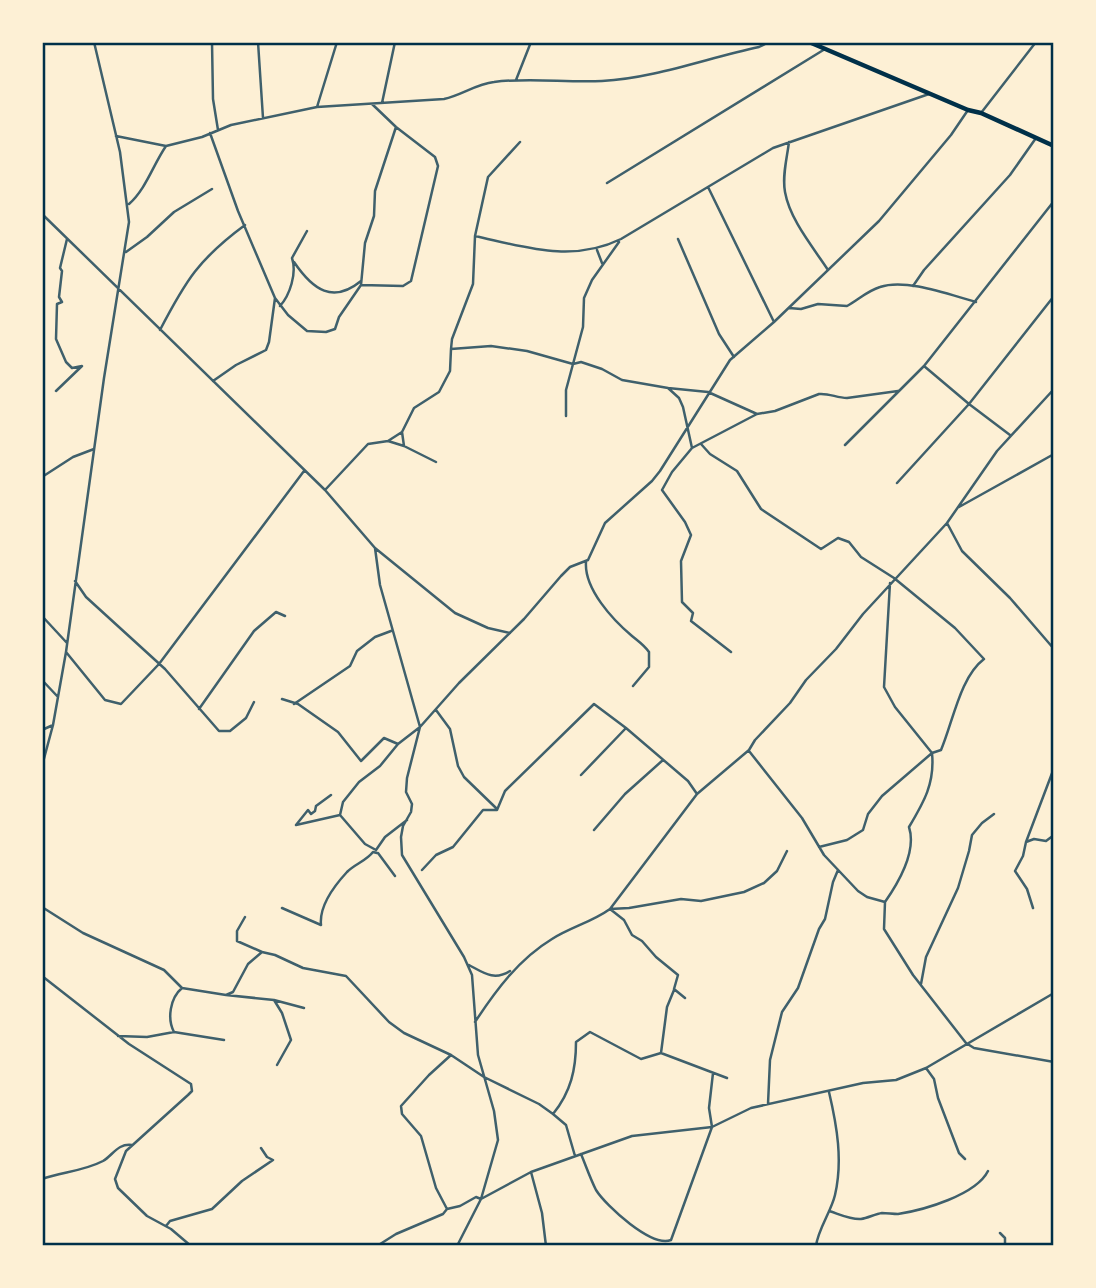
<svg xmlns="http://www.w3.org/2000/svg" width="1096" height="1288" font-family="Jost,sans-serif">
<rect width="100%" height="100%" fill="#fdf0d5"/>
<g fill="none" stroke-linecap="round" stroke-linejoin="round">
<!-- minor -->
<path stroke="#3f606c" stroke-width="2.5" d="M 212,42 L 213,99 L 218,130
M 258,42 L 263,118
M 516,80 L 531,42
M 382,103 L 395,42
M 317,107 L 337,42
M 981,113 L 1036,42
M 210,133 L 238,211 L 275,298 L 288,315 L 307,331 L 326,332 L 335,329 L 339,317 L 361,285 L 403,286 L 411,281 L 438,166 L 435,157 L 396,127 L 372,104
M 116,136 L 166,146 L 202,137 L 231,125 L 317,107 L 444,99 C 462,95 476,84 494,82 C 531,77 566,83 602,81 C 655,78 707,58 759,47 L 769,42
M 789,142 C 787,158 782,176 785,192 C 790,220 813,247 828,270
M 607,183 L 825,49
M 708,187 L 774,322
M 129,204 C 146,189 153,165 166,146
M 42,214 L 325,490 L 375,548 L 455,613 L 488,628 L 510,633
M 475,236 C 525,247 572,263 621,239 L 773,148 L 929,94
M 678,239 L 719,334 L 734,357
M 597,250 L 602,263
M 126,252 L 147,237 L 174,212 L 212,189
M 294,262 C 313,290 333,304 361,281
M 361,285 L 365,243 L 374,216 L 375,191 L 396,127
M 913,286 L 924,270 L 1010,175 L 1036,138
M 280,306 C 290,295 297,273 292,258 L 307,231
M 789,308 L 801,309 L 818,304 L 847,306 C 858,300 867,291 880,287 C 906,278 950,295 976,302
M 160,330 C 186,280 199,259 245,225
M 451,349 L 452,339 L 473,284 L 475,236 L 488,177 L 520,142
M 213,381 L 236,365 L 266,350 L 269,342 L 275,298
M 668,388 L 708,392 L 757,414
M 56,391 L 82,366 L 72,368 L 66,362 L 56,339 L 57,304 L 62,302 L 59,297 L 62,271 L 60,268 L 67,239
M 566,416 L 566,390 L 583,327 L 584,298 L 592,280 L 619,242
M 402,432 L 404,446 L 436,462
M 1010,435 L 969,404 L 1054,296
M 388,441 L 404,446
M 701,444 L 710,454 L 737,471 L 761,509 L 821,549 L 838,538 L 849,542 L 861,557 L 894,578 L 955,628 L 984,659 C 960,677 953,722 941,750 L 932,753 C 935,783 924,802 909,827 C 917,852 899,882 885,902
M 845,445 L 924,366 L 1054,201
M 692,448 L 757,414 L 775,411 L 819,394 C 829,393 837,398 847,398 L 898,391
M 42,477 L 73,457 L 94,449
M 897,483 L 969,404 L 924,366
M 325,490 L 368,444 L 388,441 L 402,432 L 414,408 L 439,392 L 450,371 L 451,349 L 491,346 L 527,351 L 573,364 L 581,362 L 602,369 L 622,380 L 668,388 L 679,398 L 683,407 L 692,448 L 672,472 L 662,490 L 685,522 L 691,535 L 681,561 L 682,602 L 693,613 L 691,621 L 731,652
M 959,507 L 1054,454
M 947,523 L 962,551 L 1010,598 L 1054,649
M 375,548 L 380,585 L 420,727 L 407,778 L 406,792 L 412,804 L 411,812 L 403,826 L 401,837 L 402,855 L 464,957 L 472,975 L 478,1055 L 494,1111 L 498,1140 L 481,1199 L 457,1246
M 586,562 C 584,589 613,620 632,636 C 638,641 644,645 649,652 L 649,667 L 633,686
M 75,581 L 86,597 L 165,669 L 219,731 L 230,731 L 246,718 L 254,702
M 42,616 L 67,643
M 66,652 L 105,700 L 121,704 L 159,664 L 304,471
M 42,680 L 58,697
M 282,699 L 298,704 L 338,732 L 361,761 L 384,738 L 398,744
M 294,704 L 350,666 L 357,651 L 375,637 L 391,631
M 199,709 L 254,631 L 276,612 L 285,616
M 436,710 L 450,729 L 458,766 L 464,777 L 496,808
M 42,730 L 53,725
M 749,751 L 802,818 L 824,855 L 858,891 L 867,897 L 885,902 L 884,929 L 913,975 L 966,1043 L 974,1048 L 1054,1062
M 42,766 L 53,725 L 66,652 L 104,378 L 129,222 L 120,152 L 94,42
M 581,775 L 626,728 L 688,781 L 697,794
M 331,795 L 316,806 L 315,811 L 311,814 L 308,810 L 296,825 L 340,815
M 407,820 L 385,837 L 376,850 L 365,844 L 340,815 L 343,802 L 359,782 L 380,766 L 398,744 L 420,727 L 459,683 L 524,619 L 561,576 L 570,567 L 588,560 L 605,523 L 652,481 L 660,471 L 730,360 L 774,322 L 879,221 L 951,135 L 968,110
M 594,830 L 625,794 L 663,760
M 1026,842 L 1054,768
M 819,847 L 847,840 L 863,830 L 868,814 L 882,796 L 932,753 L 895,707 L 884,687 L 890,583
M 378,853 L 395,876
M 422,870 L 436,855 L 453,847 L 483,810 L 497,810 L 505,791 L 594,704 L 626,728
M 42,907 L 83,933 L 164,970 L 182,988
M 282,908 L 321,925 C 319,906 335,885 347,872 C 355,864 366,861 373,852 L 377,853
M 1033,908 L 1027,889 L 1015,871 L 1023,856 L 1026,842 L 1034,839 L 1046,841 L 1054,835
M 245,917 L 237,931 L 237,941 L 262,952
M 469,965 C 484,973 494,981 510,971
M 42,976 L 129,1044 L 191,1084 L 192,1091 L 188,1095 L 126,1151 L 115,1179 L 118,1188 L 147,1216 L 171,1229 L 191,1246
M 921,984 L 926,957 L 958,888 L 969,851 L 972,835 L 982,823 L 994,814
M 226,995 L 274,1000 L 304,1008
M 685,998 L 674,989 L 678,975 L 656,957 L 642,941 L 632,935 L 624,920 L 610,909 L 629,908 L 681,899 L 701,901 L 744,892 L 764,883 L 777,871 L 787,851
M 274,1000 L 282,1013 L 291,1040 L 277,1065
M 475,1022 C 496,990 519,959 552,939 C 571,927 592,922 610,909 L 697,794 L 749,750 L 755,740 L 790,703 L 806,680 L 836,649 L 863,614 L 947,523 L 997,451 L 1054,389
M 174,1032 C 167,1019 170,998 182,988 L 226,995 L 233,992 L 248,964 L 262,952 L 275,955 L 303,968 L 346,976 L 389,1022 L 404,1033 L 451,1055 L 484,1077 L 539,1104 L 553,1114 L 566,1125 L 575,1156
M 118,1036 L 147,1037 L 174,1032 L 224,1040
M 661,1053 L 727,1078
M 451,1055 L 429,1075 L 401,1106 L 402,1114 L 421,1136 L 436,1188 L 447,1209 L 460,1206 L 476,1197 L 481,1199 L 531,1172 L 632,1136 L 712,1127 L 751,1108 L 863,1083 L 896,1080 L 926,1068 L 1054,993
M 926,1068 L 934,1079 L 938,1098 L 959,1153 L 965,1159
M 768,1104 L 770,1060 L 782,1012 L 798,988 L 819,929 L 825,919 L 833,882 L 838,870
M 553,1114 C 571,1092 576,1069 576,1042 L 590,1032 L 641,1059 L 661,1053 L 667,1007 L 674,990
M 581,1154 C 586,1166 590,1178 596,1190 C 606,1206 652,1248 671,1240 L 712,1127 L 709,1108 L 713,1073
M 531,1172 L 542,1213 L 546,1246
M 42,1179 C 62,1172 84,1171 103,1161 C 113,1155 118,1143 132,1145
M 829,1211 C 839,1214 851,1220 861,1219 C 868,1218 875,1214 882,1213 C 887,1213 893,1214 898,1214 C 924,1210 976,1195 988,1171
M 166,1226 L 170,1221 L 212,1209 L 242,1181 L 273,1160 L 267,1157 L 261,1148
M 1000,1233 L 1005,1238 L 1005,1246
M 377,1246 L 396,1234 L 443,1214 L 447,1209
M 816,1246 C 818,1229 831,1212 835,1195 C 843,1161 837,1126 829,1092"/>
<!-- trunk -->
<path stroke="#003049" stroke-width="4.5" d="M 809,42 L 968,110 L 981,113 L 1054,146"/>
</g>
<!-- border -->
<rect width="1096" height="1288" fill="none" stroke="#fdf0d5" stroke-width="88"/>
<rect x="44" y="44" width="1008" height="1200" fill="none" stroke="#003049" stroke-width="2.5"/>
</svg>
